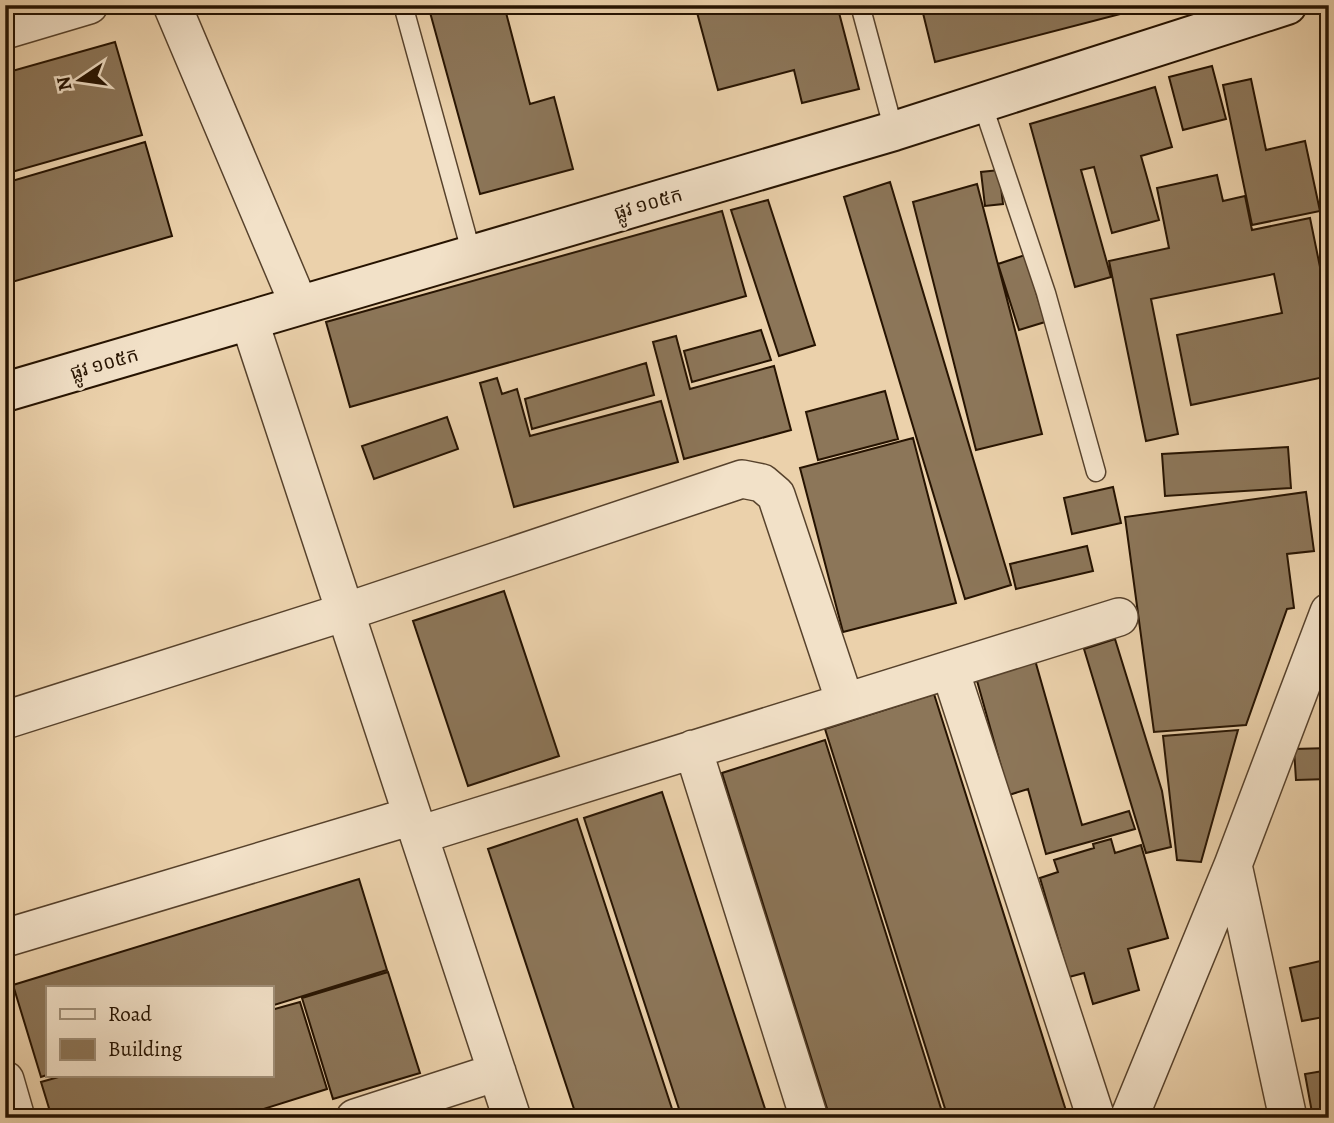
<svg xmlns="http://www.w3.org/2000/svg" width="1334" height="1123" font-family="Alegreya,'Noto Sans Khmer',serif">
<rect width="100%" height="100%" fill="#ebd1ab"/>
<filter id="stains"><feTurbulence type="fractalNoise" baseFrequency=".00286" numOctaves="4"/><feColorMatrix values="0 0 0 0 .2 0 0 0 0 .09 0 0 0 0 .02 0 0 0 .5 -.17"/></filter>
<radialGradient id="worn" r=".72"><stop offset=".6" stop-color="#630" stop-opacity="0"/><stop offset="1" stop-color="#630" stop-opacity=".3"/></radialGradient>
<!-- building -->
<path fill="#8c7659" stroke="#261301" stroke-width="2" d="M 428,5 L 504,5 L 530,104 L 554,97 L 573,169 L 480,194 Z
M 695,5 L 837,5 L 859,89 L 802,103 L 794,70 L 718,90 Z
M 921,5 L 1155,5 L 935,62 Z
M 115,42 L 142,135 L 5,174 L 5,73 Z
M 1212,66 L 1226,119 L 1183,130 L 1169,77 Z
M 1251,79 L 1266,150 L 1305,141 L 1320,211 L 1252,225 L 1223,85 Z
M 1155,87 L 1172,147 L 1141,156 L 1159,220 L 1112,233 L 1094,167 L 1081,170 L 1111,277 L 1075,287 L 1030,124 Z
M 145,142 L 172,236 L 5,284 L 5,183 Z
M 999,170 L 1003,204 L 985,206 L 981,172 Z
M 1217,175 L 1223,201 L 1245,196 L 1252,230 L 1310,218 L 1329,311 L 1329,376 L 1191,405 L 1177,335 L 1282,313 L 1274,274 L 1151,299 L 1178,434 L 1146,441 L 1109,261 L 1169,248 L 1157,188 Z
M 890,182 L 1011,585 L 965,599 L 844,197 Z
M 977,184 L 1042,434 L 976,450 L 913,202 Z
M 768,200 L 815,345 L 779,356 L 731,210 Z
M 722,211 L 746,296 L 350,407 L 326,322 Z
M 1025,255 L 1045,322 L 1019,330 L 998,264 Z
M 761,330 L 771,360 L 692,382 L 684,351 Z
M 676,336 L 690,389 L 774,366 L 791,430 L 684,459 L 653,342 Z
M 646,363 L 654,395 L 532,429 L 525,399 Z
M 497,378 L 502,394 L 517,389 L 530,436 L 661,401 L 678,462 L 514,507 L 480,383 Z
M 885,391 L 898,439 L 818,460 L 806,412 Z
M 447,417 L 458,449 L 374,479 L 362,446 Z
M 913,438 L 956,603 L 843,632 L 800,468 Z
M 1288,447 L 1291,488 L 1165,496 L 1162,454 Z
M 1113,487 L 1121,523 L 1072,534 L 1064,498 Z
M 1306,492 L 1314,551 L 1287,554 L 1294,608 L 1287,609 L 1246,725 L 1154,732 L 1125,517 Z
M 1087,546 L 1093,571 L 1016,589 L 1010,564 Z
M 504,591 L 559,756 L 468,786 L 413,621 Z
M 1115,639 L 1162,791 L 1171,847 L 1146,853 L 1084,649 Z
M 1033,653 L 1082,825 L 1129,811 L 1135,829 L 1046,854 L 1028,789 L 1009,795 L 974,670 Z
M 934,694 L 1068,1117 L 1067,1118 L 948,1118 L 825,729 Z
M 1238,730 L 1201,862 L 1177,860 L 1163,736 Z
M 825,740 L 944,1118 L 830,1118 L 722,773 Z
M 1329,748 L 1329,779 L 1296,780 L 1294,749 Z
M 662,792 L 768,1118 L 682,1118 L 584,818 Z
M 577,819 L 675,1118 L 577,1118 L 488,849 Z
M 1111,839 L 1115,853 L 1141,845 L 1168,938 L 1128,949 L 1139,990 L 1093,1004 L 1084,973 L 1069,977 L 1040,878 L 1058,872 L 1054,860 L 1094,848 L 1093,844 Z
M 359,879 L 387,970 L 271,1006 L 271,988 L 47,988 L 47,1075 L 41,1077 L 13,985 Z
M 1329,959 L 1329,1016 L 1302,1021 L 1290,968 Z
M 388,972 L 420,1073 L 333,1099 L 302,998 Z
M 300,1002 L 327,1089 L 235,1118 L 52,1118 L 41,1082 L 62,1076 L 271,1076 L 271,1010 Z
M 1329,1070 L 1329,1118 L 1313,1118 L 1305,1074 Z
M 436,1102 L 440,1118 L 384,1118 Z"/>
<g fill="none" stroke-linecap="round" stroke-linejoin="round">
<defs>
<path id="service" d="M 403,5 L 472,255
M 860,5 L 894,131
M 982,103 L 1046,293 L 1096,472"/>
<path id="minor" d="M 172,5 L 299,305
M 5,30 L 89,5
M 249,320 L 512,1118
M 950,670 L 1096,1118
M 5,720 L 345,612 L 742,479 L 762,483 L 776,495 L 845,702
M 693,749 L 809,1118
M 419,835 L 1119,617
M 1233,865 L 1288,1118
M 5,938 L 412,816
M 5,1080 L 16,1118
M 355,1118 L 497,1072
M 1129,1118 L 1233,865 L 1329,612"/>
<path id="secondary" d="M 5,392 L 894,131 L 1287,5"/>
</defs>
<!-- service casing -->
<use href="#service" stroke="#57422c" stroke-width="21"/>
<!-- minor casing -->
<use href="#minor" stroke="#57422c" stroke-width="40"/>
<!-- secondary casing -->
<use href="#secondary" stroke="#261301" stroke-width="42"/>
<!-- service -->
<use href="#service" stroke="#f2e1c8" stroke-width="18"/>
<!-- minor -->
<use href="#minor" stroke="#f2e1c8" stroke-width="37"/>
<!-- secondary -->
<use href="#secondary" stroke="#f2e1c8" stroke-width="38"/>
</g>
<g text-anchor="middle" stroke-width="6" stroke-linejoin="round" paint-order="stroke">
<!-- street labels -->
<g font-size="19" fill="#261301" stroke="#f2e1c8">
<text transform="translate(648 203) rotate(-16)" y="7">ផ្លូវ ១០៥ក</text>
<text transform="translate(104 363) rotate(-16)" y="7">ផ្លូវ ១០៥ក</text>
</g>
</g>
<!-- margin -->
<rect width="1334" height="1123" fill="none" stroke="#ebd1ab" stroke-width="28"/>
<rect x="7" y="7" width="1320" height="1109" fill="none" stroke="#261301" stroke-width="3.5"/>
<rect x="14" y="14" width="1306" height="1095" fill="none" stroke="#261301" stroke-width="2"/>
<!-- legend -->
<rect x="46" y="986" width="228" height="91" fill="#f2e1c8" stroke="#a08f78" stroke-width="2"/>
<rect x="60" y="1009" width="35" height="10" fill="#f2e1c8" stroke="#a08f78" stroke-width="2"/>
<text x="108" y="1021" font-size="21" fill="#261301">Road</text>
<rect x="60" y="1039" width="35" height="21" fill="#8c7659" stroke="#a08f78" stroke-width="2"/>
<text x="108" y="1056" font-size="21" fill="#261301">Building</text>
<!-- north arrow -->
<g transform="translate(80 80) rotate(257)" stroke="#f2e1c8" stroke-width="5" paint-order="stroke">
<path d="M0-5L12 26L0 18L-12 26Z" fill="#261301"/>
<text y="-10" font-size="19" font-weight="bold" text-anchor="middle" fill="#261301">N</text>
</g>
<rect width="100%" height="100%" filter="url(#stains)"/>
<rect width="100%" height="100%" fill="url(#worn)"/>
</svg>
